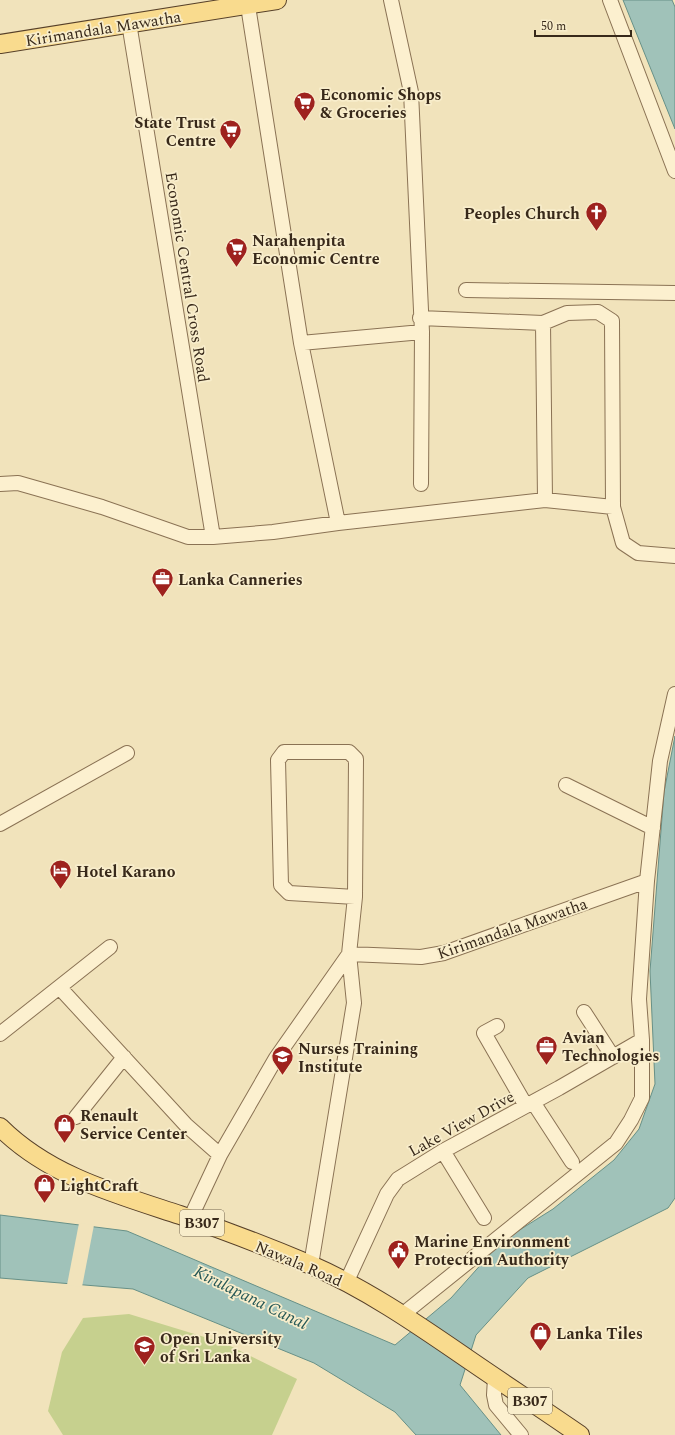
<svg xmlns="http://www.w3.org/2000/svg" width="675" height="1435" font-family="Spectral,serif">
<rect width="100%" height="100%" fill="#f1e3bb"/>
<!-- green -->
<path fill="#c6d08e" d="M 129,1314 L 224,1343 L 297,1379 L 272,1435 L 63,1435 L 48,1411 L 62,1352 L 83,1318 Z"/>
<!-- water -->
<path fill="#a0c2b9" stroke="#679087" d="M 623,0 L 672,0 L 675,7 L 675,129 Z
M 675,736 L 675,1198 L 668,1208 L 528,1278 L 476,1335 L 460,1385 L 501,1435 L 416,1435 L 395,1412 L 314,1363 L 133,1289 L 0,1278 L 0,1215 L 127,1231 L 395,1345 L 451,1298 L 502,1241 L 553,1209 L 614,1160 L 639,1129 L 655,1084 L 650,971 L 664,792 Z"/>
<!-- pier -->
<path fill="#f1e3bb" d="M 79,1223 L 94,1225 L 82,1287 L 67,1285 Z"/>
<g fill="none" stroke-linecap="round" stroke-linejoin="round">
<defs>
<path id="minor" d="M 391,0 L 411,92 L 422,332 L 421,484
M 610,0 L 675,171
M 248,6 L 301,343 L 338,523
M 129,23 L 213,537
M 466,290 L 675,293
M 420,318 L 543,323
M 301,343 L 422,332
M 0,484 L 18,483 L 102,507 L 188,537 L 213,537 L 273,532 L 338,523 L 545,500 L 543,323 L 567,313 L 598,312 L 612,321 L 613,507 L 545,500
M 613,507 L 623,543 L 638,553 L 675,556
M 566,785 L 653,828
M 0,824 L 127,753
M 60,988 L 186,1125 L 220,1155
M 584,1012 L 613,1057
M 497,1026 L 484,1033 L 526,1106
M 0,1034 L 110,947
M 533,1102 L 572,1162
M 76,1117 L 124,1057
M 443,1151 L 484,1218
M 190,1219 L 220,1155 L 276,1058 L 349,954 L 421,957 L 444,953 L 647,881 L 660,761 L 675,694
M 311,1265 L 354,1003 L 349,954 L 355,897 L 356,759 L 349,752 L 284,752 L 278,760 L 281,885 L 289,893 L 355,897
M 346,1283 L 387,1194 L 398,1179 L 443,1151 L 559,1088 L 642,1040
M 402,1315 L 616,1143 L 631,1120 L 642,1098 L 642,1040 L 639,999 L 647,881
M 495,1378 L 494,1395 L 496,1405 L 521,1435"/>
<path id="major" d="M 0,44 L 277,0
M 0,1127 C 49,1176 116,1194 180,1215 C 224,1230 268,1247 311,1265 C 364,1288 414,1322 462,1355 C 501,1382 541,1408 580,1435"/>
</defs>
<!-- minor casing -->
<use href="#minor" stroke="#8a7254" stroke-width="16"/>
<!-- major casing -->
<use href="#major" stroke="#574029" stroke-width="20"/>
<!-- minor -->
<use href="#minor" stroke="#fcf0cf" stroke-width="14"/>
<!-- major -->
<use href="#major" stroke="#f9db8e" stroke-width="18"/>
</g>
<!-- icons -->
<defs>
<symbol id="supermarket-pin" viewBox="-11 -11 22 30"><path d="M0 17L-7.5 6A9.5 9.5 0 1 1 7.5 6Z" fill="#9e221e" stroke="#f8edcb"/><path d="M-6-5.5h2.5l.6 2H6L4.5 2H-2.5L-4.4-4H-6ZM-1.5 3.2a1.3 1.3 0 1 0 .1 0ZM3 3.2a1.3 1.3 0 1 0 .1 0Z" fill="#fff"/></symbol>
<symbol id="church-pin" viewBox="-11 -11 22 30"><path d="M0 17L-7.5 6A9.5 9.5 0 1 1 7.5 6Z" fill="#9e221e" stroke="#f8edcb"/><path d="M-1.2-6h2.4v3.5h3.3v2.4h-3.3V6h-2.4V-.1h-3.3v-2.4h3.3Z" fill="#fff"/></symbol>
<symbol id="office-pin" viewBox="-11 -11 22 30"><path d="M0 17L-7.5 6A9.5 9.5 0 1 1 7.5 6Z" fill="#9e221e" stroke="#f8edcb"/><path d="M-6-3h4V-5.5h4V-3h4V5H-6ZM-1-4.5V-3h2v-1.5ZM-6 0V1H6V0Z" fill="#fff"/></symbol>
<symbol id="hotel-pin" viewBox="-11 -11 22 30"><path d="M0 17L-7.5 6A9.5 9.5 0 1 1 7.5 6Z" fill="#9e221e" stroke="#f8edcb"/><path d="M-6-4.5h1.5V1H6V5H4.5V3h-9V5H-6ZM-4 0a1.8 1.8 0 1 1 3.6 0ZM.5 0V-2.5h3Q6-2.5 6 0Z" fill="#fff"/></symbol>
<symbol id="school-pin" viewBox="-11 -11 22 30"><path d="M0 17L-7.5 6A9.5 9.5 0 1 1 7.5 6Z" fill="#9e221e" stroke="#f8edcb"/><path d="M0-5L7-2L0 1L-7-2ZM-4 1L0 2.5L4 1V4Q0 6-4 4Z" fill="#fff"/></symbol>
<symbol id="shop-pin" viewBox="-11 -11 22 30"><path d="M0 17L-7.5 6A9.5 9.5 0 1 1 7.5 6Z" fill="#9e221e" stroke="#f8edcb"/><path d="M-5-2.5h2.3a2.7 3.5 0 0 1 5.4 0H5L5.5 6h-11ZM-1.5-2.5h3a1.5 2.3 0 0 0-3 0Z" fill="#fff"/></symbol>
<symbol id="civic-pin" viewBox="-11 -11 22 30"><path d="M0 17L-7.5 6A9.5 9.5 0 1 1 7.5 6Z" fill="#9e221e" stroke="#f8edcb"/><path d="M-.6-6.5H3V-4.5H.6V-3L4-1V1h2V6H-6V1h2V-1L-.6-3ZM-1.2 2.5V6h2.4V2.5Z" fill="#fff"/></symbol>
<symbol id="university-pin" viewBox="-11 -11 22 30"><path d="M0 17L-7.5 6A9.5 9.5 0 1 1 7.5 6Z" fill="#9e221e" stroke="#f8edcb"/><path d="M0-5L7-2L0 1L-7-2ZM-4 1L0 2.5L4 1V4Q0 6-4 4Z" fill="#fff"/></symbol>
</defs>
<g fill-rule="evenodd">
<use href="#supermarket-pin" x="292" y="90" width="25" height="34"/>
<use href="#supermarket-pin" x="218" y="118" width="25" height="34"/>
<use href="#church-pin" x="584" y="200" width="25" height="34"/>
<use href="#supermarket-pin" x="224" y="236" width="25" height="34"/>
<use href="#office-pin" x="150" y="566" width="25" height="34"/>
<use href="#hotel-pin" x="48" y="858" width="25" height="34"/>
<use href="#office-pin" x="534" y="1034" width="25" height="34"/>
<use href="#school-pin" x="270" y="1044" width="25" height="34"/>
<use href="#shop-pin" x="52" y="1112" width="25" height="34"/>
<use href="#shop-pin" x="32" y="1172" width="25" height="34"/>
<use href="#civic-pin" x="386" y="1238" width="25" height="34"/>
<use href="#shop-pin" x="528" y="1320" width="25" height="34"/>
<use href="#university-pin" x="132" y="1334" width="25" height="34"/>
</g>
<g text-anchor="middle" stroke-width="3.5" stroke-linejoin="round" paint-order="stroke">
<!-- shield labels -->
<g fill="#f8edcb" stroke="#72644f" stroke-width="1">
<rect x="180" y="1210" width="44" height="26" rx="3"/>
<rect x="508" y="1388" width="44" height="26" rx="3"/>
</g>
<g font-size="15" font-weight="bold" fill="#38291a">
<text x="202" y="1228">B307</text>
<text x="530" y="1406">B307</text>
</g>
<!-- street labels -->
<g font-size="16" fill="#38291a" stroke="#f8edcb">
<text transform="translate(103 28) rotate(-9)" y="6">Kirimandala Mawatha</text>
<text transform="translate(188 277) rotate(81)" y="6">Economic Central Cross Road</text>
<text transform="translate(512 928) rotate(-19)" y="6">Kirimandala Mawatha</text>
<text transform="translate(461 1123) rotate(-29)" y="6">Lake View Drive</text>
<text transform="translate(299 1263) rotate(23)" y="6">Nawala Road</text>
</g>
<!-- poi labels -->
<g font-size="16" font-weight="bold" fill="#38291a" stroke="#f8edcb" text-anchor="start">
<text x="320" y="100">Economic Shops<tspan x="320" dy="18">&amp; Groceries</tspan></text>
<text x="216" y="128" text-anchor="end">State Trust<tspan x="216" dy="18">Centre</tspan></text>
<text x="580" y="219" text-anchor="end">Peoples Church</text>
<text x="252" y="246">Narahenpita<tspan x="252" dy="18">Economic Centre</tspan></text>
<text x="178" y="585">Lanka Canneries</text>
<text x="76" y="877">Hotel Karano</text>
<text x="562" y="1043">Avian<tspan x="562" dy="18">Technologies</tspan></text>
<text x="298" y="1054">Nurses Training<tspan x="298" dy="18">Institute</tspan></text>
<text x="80" y="1121">Renault<tspan x="80" dy="18">Service Center</tspan></text>
<text x="60" y="1191">LightCraft</text>
<text x="414" y="1247">Marine Environment<tspan x="414" dy="18">Protection Authority</tspan></text>
<text x="556" y="1339">Lanka Tiles</text>
<text x="160" y="1344">Open University<tspan x="160" dy="18">of Sri Lanka</tspan></text>
</g>
<!-- water labels -->
<g font-size="17" font-style="italic" fill="#285957" stroke="#f8edcb">
<text transform="translate(251 1297) rotate(26)" y="6">Kirulapana Canal</text>
</g>
</g>
<!-- scale -->
<path d="M535 30v6h96v-6" fill="none" stroke="#38291a" stroke-width="2"/>
<text x="541" y="30" font-size="12" fill="#38291a" stroke="#f8edcb" stroke-width="3" paint-order="stroke">50 m</text>
</svg>
